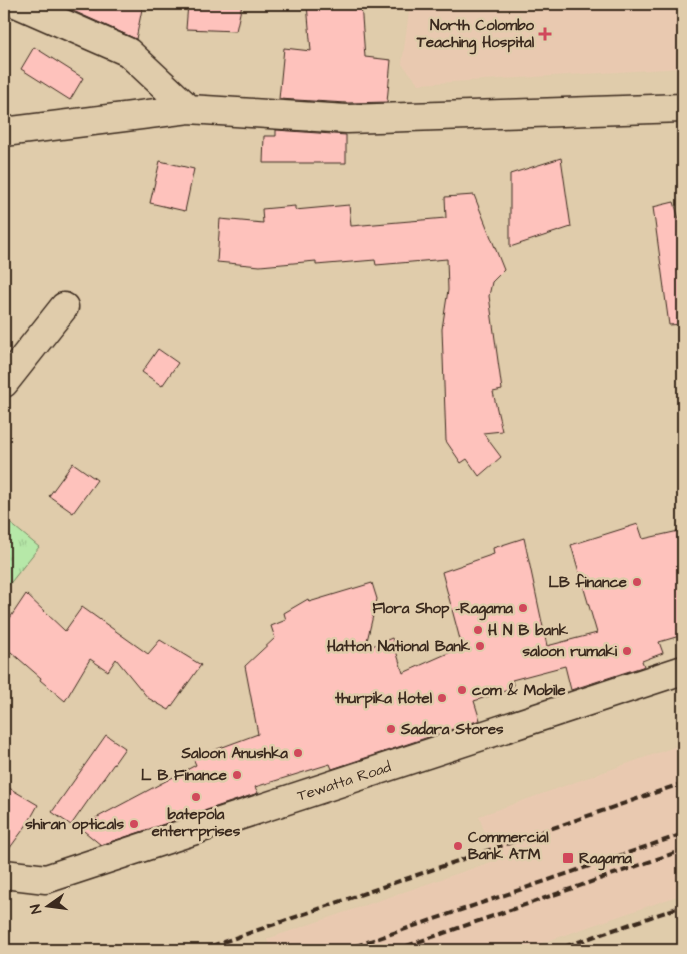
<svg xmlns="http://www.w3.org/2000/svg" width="687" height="954" font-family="'Architects Daughter',sans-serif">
<defs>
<pattern id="park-tufts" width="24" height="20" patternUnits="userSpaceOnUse" patternTransform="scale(1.25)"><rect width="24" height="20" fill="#b6e8a8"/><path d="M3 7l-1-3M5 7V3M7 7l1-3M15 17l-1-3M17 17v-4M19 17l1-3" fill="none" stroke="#9dc790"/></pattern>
</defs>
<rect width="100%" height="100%" fill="#e0ccab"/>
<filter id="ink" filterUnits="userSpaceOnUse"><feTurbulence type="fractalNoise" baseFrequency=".02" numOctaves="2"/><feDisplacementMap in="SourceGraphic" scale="10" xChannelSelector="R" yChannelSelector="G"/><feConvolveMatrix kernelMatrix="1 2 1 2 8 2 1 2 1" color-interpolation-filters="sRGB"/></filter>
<g filter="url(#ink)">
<!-- built -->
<path fill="#e9c9b0" d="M 410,4 L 683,4 L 683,68 L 419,84 L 402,64 Z
M 683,744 L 683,894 L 522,950 L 271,950 L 267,939 L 494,861 L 479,816 Z"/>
<!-- park -->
<path fill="url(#park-tufts)" stroke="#788963" d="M 4,518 L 39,547 L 4,591 Z"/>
<!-- building -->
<path fill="#fec2bc" stroke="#3b2a1e" d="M 60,4 L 143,4 L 136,39 L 60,5 Z
M 188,4 L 242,4 L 236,31 L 186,29 Z
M 307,4 L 361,4 L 365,57 L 391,60 L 387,102 L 347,103 L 279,99 L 284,48 L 311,51 Z
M 34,47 L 83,78 L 70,100 L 21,69 Z
M 276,130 L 346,135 L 346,163 L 263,163 L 264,136 L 276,136 Z
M 561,158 L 571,227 L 510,247 L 510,174 Z
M 160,161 L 194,169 L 185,211 L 150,203 Z
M 474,195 L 504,270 L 492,282 L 489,296 L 502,390 L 493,392 L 502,431 L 483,433 L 501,457 L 479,476 L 467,459 L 461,463 L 446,441 L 442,329 L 448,290 L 447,259 L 376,265 L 375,260 L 316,265 L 316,261 L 260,266 L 217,262 L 220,219 L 263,223 L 262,209 L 295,206 L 295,210 L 349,205 L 351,226 L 446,218 L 445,197 Z
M 674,202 L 683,233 L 683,324 L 669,325 L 653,207 Z
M 158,349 L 178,363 L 162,386 L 142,372 Z
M 73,463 L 97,480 L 73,513 L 49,496 Z
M 638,524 L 643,539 L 683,530 L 683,635 L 659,642 L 663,653 L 642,661 L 644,666 L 642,667 L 571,690 L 565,666 L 512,680 L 514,688 L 474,701 L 480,720 L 332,769 L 330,764 L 255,787 L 258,793 L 101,845 L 79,827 L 196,765 L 193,758 L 258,734 L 245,666 L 275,638 L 271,626 L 286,620 L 284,613 L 308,599 L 309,602 L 372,583 L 377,599 L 365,649 L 392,638 L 403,673 L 462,647 L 442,572 L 494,554 L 493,548 L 524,538 L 547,646 L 597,633 L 571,545 Z
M 26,594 L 65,631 L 82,607 L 148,654 L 160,640 L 201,665 L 169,710 L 148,698 L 116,659 L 108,671 L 90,659 L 65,701 L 40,680 L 41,678 L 4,646 L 4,627 Z
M 106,735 L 125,748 L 71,825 L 52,812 Z
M 4,785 L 38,805 L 28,823 L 4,856 Z"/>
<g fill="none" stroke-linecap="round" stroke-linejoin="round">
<defs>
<path id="street" d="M 18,4 L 128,52 L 189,109
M 4,132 L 189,109 L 347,119 L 683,108
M 4,383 L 64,307"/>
<path id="primary" d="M 4,874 L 46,879 L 683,670"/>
</defs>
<!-- street casing -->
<use href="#street" stroke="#3b2a1e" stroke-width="31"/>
<!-- primary casing -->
<use href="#primary" stroke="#3b2a1e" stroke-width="31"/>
<!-- street -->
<use href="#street" stroke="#e0ccab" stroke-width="28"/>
<!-- primary -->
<use href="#primary" stroke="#e0ccab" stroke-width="28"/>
<!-- rail -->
<path stroke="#3b2a1e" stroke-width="4" stroke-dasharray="8 4" stroke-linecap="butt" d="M 200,950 L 683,783
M 344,950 L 683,834
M 395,950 L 683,850
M 555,950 L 683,906"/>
</g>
</g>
<!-- markers -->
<g fill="#d1495b" stroke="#e0ccab" stroke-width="2">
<path d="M542.5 26.5h5v5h5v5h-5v5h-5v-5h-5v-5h5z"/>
<circle cx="637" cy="582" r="5"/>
<circle cx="523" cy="608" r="5"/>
<circle cx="478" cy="630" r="5"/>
<circle cx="480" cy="646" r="5"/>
<circle cx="627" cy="651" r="5"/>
<circle cx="462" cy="690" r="5"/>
<circle cx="442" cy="698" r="5"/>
<circle cx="391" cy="729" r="5"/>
<circle cx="298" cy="753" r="5"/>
<circle cx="237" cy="775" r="5"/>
<circle cx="196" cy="797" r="5"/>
<circle cx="134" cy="824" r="5"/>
<circle cx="458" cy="846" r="5"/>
<rect x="562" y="852" width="12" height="12" rx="2.5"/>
</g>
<g text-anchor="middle" stroke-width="5" stroke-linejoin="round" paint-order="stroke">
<!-- poi labels -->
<g font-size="15" font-weight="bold" fill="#3b2a1e" stroke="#e0ccab" text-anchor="end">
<text x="534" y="30">North Colombo<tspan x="534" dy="17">Teaching Hospital</tspan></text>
<text x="627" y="587">LB finance</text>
<text x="513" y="613">Flora Shop -Ragama</text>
<text x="488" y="635" text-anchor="start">H N B bank</text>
<text x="470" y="651">Hatton National Bank</text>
<text x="617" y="656">saloon rumaki</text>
<text x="472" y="695" text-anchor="start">com &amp; Mobile</text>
<text x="432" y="703">thurpika Hotel</text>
<text x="401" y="734" text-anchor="start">Sadara Stores</text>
<text x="288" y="758">Saloon Anushka</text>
<text x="227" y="780">L B Finance</text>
<text x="196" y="819" text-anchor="middle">batepola<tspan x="196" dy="17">enterrprises</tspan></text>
<text x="124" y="829">shiran opticals</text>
<text x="468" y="842" text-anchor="start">Commercial<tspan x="468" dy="17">Bank ATM</tspan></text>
<text x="579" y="863" text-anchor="start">Ragama</text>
</g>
<!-- street labels -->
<g font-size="15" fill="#3b2a1e" stroke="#e0ccab">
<text transform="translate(344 781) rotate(-18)" y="5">Tewatta Road</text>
</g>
</g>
<!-- margin -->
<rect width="687" height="954" fill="none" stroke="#e0ccab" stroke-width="20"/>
<rect x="10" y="10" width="667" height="934" fill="none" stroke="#3b2a1e" stroke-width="2" filter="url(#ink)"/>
<!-- north arrow -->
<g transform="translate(48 906) rotate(256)" stroke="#e0ccab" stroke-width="4" paint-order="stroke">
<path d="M0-4L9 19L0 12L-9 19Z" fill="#3b2a1e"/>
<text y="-8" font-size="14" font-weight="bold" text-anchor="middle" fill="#3b2a1e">N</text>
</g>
</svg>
